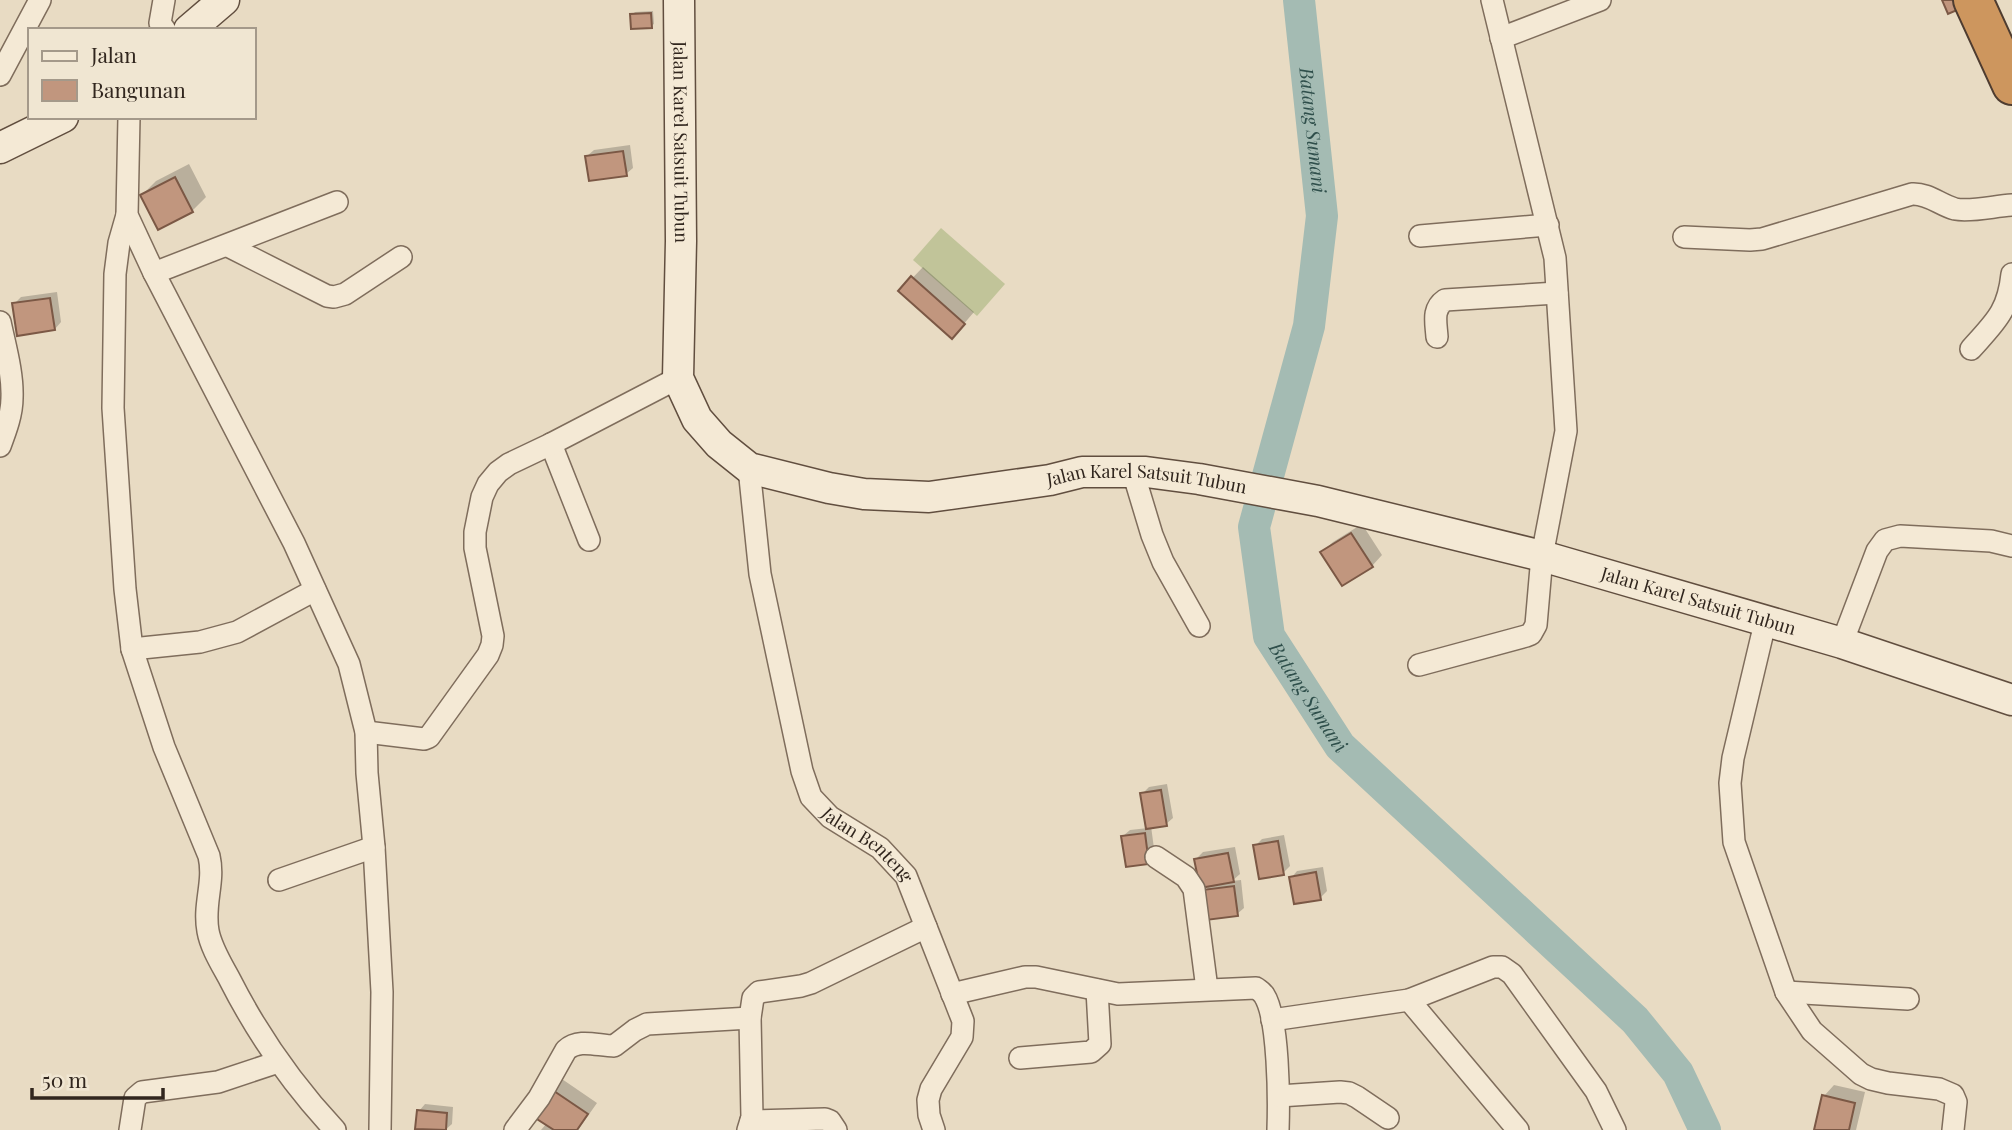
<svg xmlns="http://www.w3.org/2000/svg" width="2012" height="1130" font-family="'Playfair Display',serif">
<rect width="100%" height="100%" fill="#e8dbc3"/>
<!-- green -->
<path fill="#c1c499" d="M 941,228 L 1005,284 L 977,316 L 913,260 Z"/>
<!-- shadow -->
<path fill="#0003" d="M 653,11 L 654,24 L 651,26 L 632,15 L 635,12 Z
M 630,145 L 633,168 L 626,174 L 587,156 L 594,150 Z
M 189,164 L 206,197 L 192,211 L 159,228 L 142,195 L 156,181 Z
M 923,267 L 974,312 L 962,326 L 900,291 Z
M 57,292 L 61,322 L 55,329 L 14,304 L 21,297 Z
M 1362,524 L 1382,555 L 1372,566 L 1322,552 L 1333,542 Z
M 1167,784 L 1173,818 L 1166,824 L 1151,826 L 1155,856 L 1123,836 L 1130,830 L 1148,828 L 1142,794 L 1149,787 Z
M 1284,835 L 1290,866 L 1283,873 L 1255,846 L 1262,839 Z
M 1235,847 L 1240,874 L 1232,881 L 1241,880 L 1244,908 L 1237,914 L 1204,891 L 1210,885 L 1196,859 L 1203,852 Z
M 1323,867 L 1327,891 L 1320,898 L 1291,878 L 1297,871 Z
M 559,1077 L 597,1103 L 578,1130 L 541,1130 L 547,1123 L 532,1113 Z
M 1834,1085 L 1865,1092 L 1856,1130 L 1816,1130 L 1824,1096 Z
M 425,1104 L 453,1107 L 452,1124 L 445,1130 L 417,1128 L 419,1111 Z"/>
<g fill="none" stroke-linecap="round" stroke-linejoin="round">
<!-- river -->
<path stroke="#a4bbb3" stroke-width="32" id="s1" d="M 1299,0 L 1322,216 L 1309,326 L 1254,527 L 1269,636 L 1340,746 L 1635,1020 L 1678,1073 L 1705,1130"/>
</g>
<!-- building -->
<path fill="#c1967e" stroke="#7b5845" stroke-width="2" d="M 1942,0 L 1960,0 L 1964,7 L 1948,14 Z
M 651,13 L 652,28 L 631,29 L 630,14 Z
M 623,151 L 627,176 L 589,181 L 585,156 Z
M 175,177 L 193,212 L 158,230 L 140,195 Z
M 911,276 L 965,324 L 952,339 L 898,291 Z
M 50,298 L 55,330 L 17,336 L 12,303 Z
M 1351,533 L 1373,567 L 1342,586 L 1320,552 Z
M 1161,790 L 1167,826 L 1146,829 L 1140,793 Z
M 1145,833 L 1149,864 L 1126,867 L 1121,836 Z
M 1278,841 L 1284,875 L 1259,879 L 1253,845 Z
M 1228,853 L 1234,882 L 1200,888 L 1194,859 Z
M 1316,872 L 1321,900 L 1294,904 L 1289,877 Z
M 1234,886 L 1238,916 L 1206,920 L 1202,890 Z
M 548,1087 L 588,1114 L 577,1130 L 554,1130 L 529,1114 Z
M 1822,1095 L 1855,1103 L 1849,1130 L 1814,1130 Z
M 417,1110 L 447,1113 L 446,1130 L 415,1129 Z"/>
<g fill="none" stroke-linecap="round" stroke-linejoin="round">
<defs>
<g id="street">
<path d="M 164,0 L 160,23 L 165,30"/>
<path d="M 1501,38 L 1600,0"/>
<path d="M 0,75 L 40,0"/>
<path d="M 129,117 L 127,215 L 154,273 L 294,543 L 349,664 L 366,732 L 367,773 L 374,847 L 382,992 L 380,1130"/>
<path d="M 127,215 L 119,243 L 115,274 L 113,408 L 125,589 L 132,649 L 164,747 L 209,856 C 215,882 203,904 208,931 C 211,948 222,965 230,980 C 258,1035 293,1085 335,1130"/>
<path d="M 1420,236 L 1548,225"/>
<path d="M 1684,237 L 1750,240 L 1762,239 L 1912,194 C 1928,193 1940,205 1955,209 C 1972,212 1994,206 2012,205"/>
<path d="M 228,246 L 327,296 L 334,297 L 345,294 L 401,257"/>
<path d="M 154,273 L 337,202"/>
<path d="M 0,322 C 5,346 13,373 12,398 C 12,414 6,430 0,446"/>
<path d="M 1437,337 C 1436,322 1432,309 1445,300 L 1557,293"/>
<path d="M 1971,349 C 1995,322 2008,312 2012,274"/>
<path d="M 551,444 L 589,540"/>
<path id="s2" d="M 749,468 L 760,574 L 802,771 L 811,797 L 830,817 L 880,848 L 906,876 L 963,1021 L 962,1037 L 931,1089 L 928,1100 L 929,1115 L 934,1130"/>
<path d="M 1133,472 L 1152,535 L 1163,562 L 1199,626"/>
<path d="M 1766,619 L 1733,758 L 1730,783 L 1734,842 L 1786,992 L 1812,1031 L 1861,1074 L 1871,1079 L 1888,1083 L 1939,1089 L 1953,1095 L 1956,1102 L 1953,1130"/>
<path d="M 1842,643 L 1877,551 L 1885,540 L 1900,536 L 1991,541 L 2012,546"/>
<path d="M 132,649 L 200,642 L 237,632 L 315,590"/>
<path d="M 1419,665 L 1526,636 L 1531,634 L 1536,625 L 1542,556 L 1566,431 L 1555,258 L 1492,0"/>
<path d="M 366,732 L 424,739 L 429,737 L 488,655 L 492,645 L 493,636 L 475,548 L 475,532 L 482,497 L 488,484 L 498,472 L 509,464 L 551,444 L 678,378"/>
<path d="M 1156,857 L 1186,877 L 1194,889 L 1207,989"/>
<path d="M 279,880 L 374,847"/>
<path d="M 1786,992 L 1908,999"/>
<path d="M 952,994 L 1025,977 L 1036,977 L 1118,994 L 1256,988 C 1260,991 1261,991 1264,995 C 1279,1018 1279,1101 1278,1130"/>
<path d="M 1409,1000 L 1518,1130"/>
<path d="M 1272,1020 L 1409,1000 L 1493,967 L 1502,967 L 1512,974 L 1596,1091 L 1615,1130"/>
<path d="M 1020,1058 L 1091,1052 L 1100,1044 L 1097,990"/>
<path d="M 1279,1096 L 1340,1092 L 1349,1093 L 1357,1097 L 1388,1118"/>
<path d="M 751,1121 L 825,1119 L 830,1121 L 836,1130"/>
<path d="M 130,1130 L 135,1098 L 142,1092 L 218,1082 L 278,1062"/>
<path d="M 515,1130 L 539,1098 L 566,1050 C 579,1038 598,1046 614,1046 L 635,1030 L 647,1024 L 750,1018"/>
<path d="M 748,1130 L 752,1117 L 750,1018 L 753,998 L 759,992 L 801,986 L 811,983 L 926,927"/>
</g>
<g id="secondary">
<path id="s3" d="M 679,0 L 681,241 L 678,378 L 697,419 L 719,444 L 749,468 L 829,488 L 864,494 L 929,497 L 1050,480 L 1082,472 L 1146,472 L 1199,479 L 1318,501 L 1542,556 L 1842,643 L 2012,700"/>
<path d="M 189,30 L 224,0"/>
<path d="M 0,148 L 63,117"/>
</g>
<path id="highway" d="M 1973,0 L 2012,85"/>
</defs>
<!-- street casing -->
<use href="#street" stroke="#7f6d5c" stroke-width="24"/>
<!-- secondary casing -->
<use href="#secondary" stroke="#614e3f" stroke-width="33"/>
<!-- highway casing -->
<use href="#highway" stroke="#4e3c30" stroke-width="42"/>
<!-- street -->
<use href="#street" stroke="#f4e9d5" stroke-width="21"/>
<!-- secondary -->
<use href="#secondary" stroke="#f4e9d5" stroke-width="30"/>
<!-- highway -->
<use href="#highway" stroke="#cd965e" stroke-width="38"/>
</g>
<g text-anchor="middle" stroke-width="5" stroke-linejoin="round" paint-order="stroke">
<!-- street labels -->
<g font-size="18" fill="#31261e" stroke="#f0e6d2">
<text dy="6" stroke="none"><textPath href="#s3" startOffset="142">Jalan Karel Satsuit Tubun</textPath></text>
<text dy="6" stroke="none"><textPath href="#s3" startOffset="898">Jalan Karel Satsuit Tubun</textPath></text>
<text dy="6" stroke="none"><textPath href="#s3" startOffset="1465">Jalan Karel Satsuit Tubun</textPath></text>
<text dy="6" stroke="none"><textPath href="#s2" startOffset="410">Jalan Benteng</textPath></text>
</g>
<!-- water labels -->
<g font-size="19" font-style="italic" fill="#2f4f4b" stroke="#f0e6d2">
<text dy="7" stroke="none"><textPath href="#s1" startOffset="131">Batang Sumani</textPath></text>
<text dy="7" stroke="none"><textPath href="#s1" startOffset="719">Batang Sumani</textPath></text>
</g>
</g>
<!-- legend -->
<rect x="28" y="28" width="228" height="91" fill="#f0e6d2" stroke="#a4998a" stroke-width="2"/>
<rect x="42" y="51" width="35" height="10" fill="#f4e9d5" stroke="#a4998a" stroke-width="2"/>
<text x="91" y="63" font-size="21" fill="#31261e">Jalan</text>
<rect x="42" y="80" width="35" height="21" fill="#c1967e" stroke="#a4998a" stroke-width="2"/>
<text x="91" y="98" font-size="21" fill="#31261e">Bangunan</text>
<!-- scale -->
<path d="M32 1088v10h131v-10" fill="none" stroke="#31261e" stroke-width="3.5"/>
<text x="42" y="1088" font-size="21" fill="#31261e" stroke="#f0e6d2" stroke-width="5" paint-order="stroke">50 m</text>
</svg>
